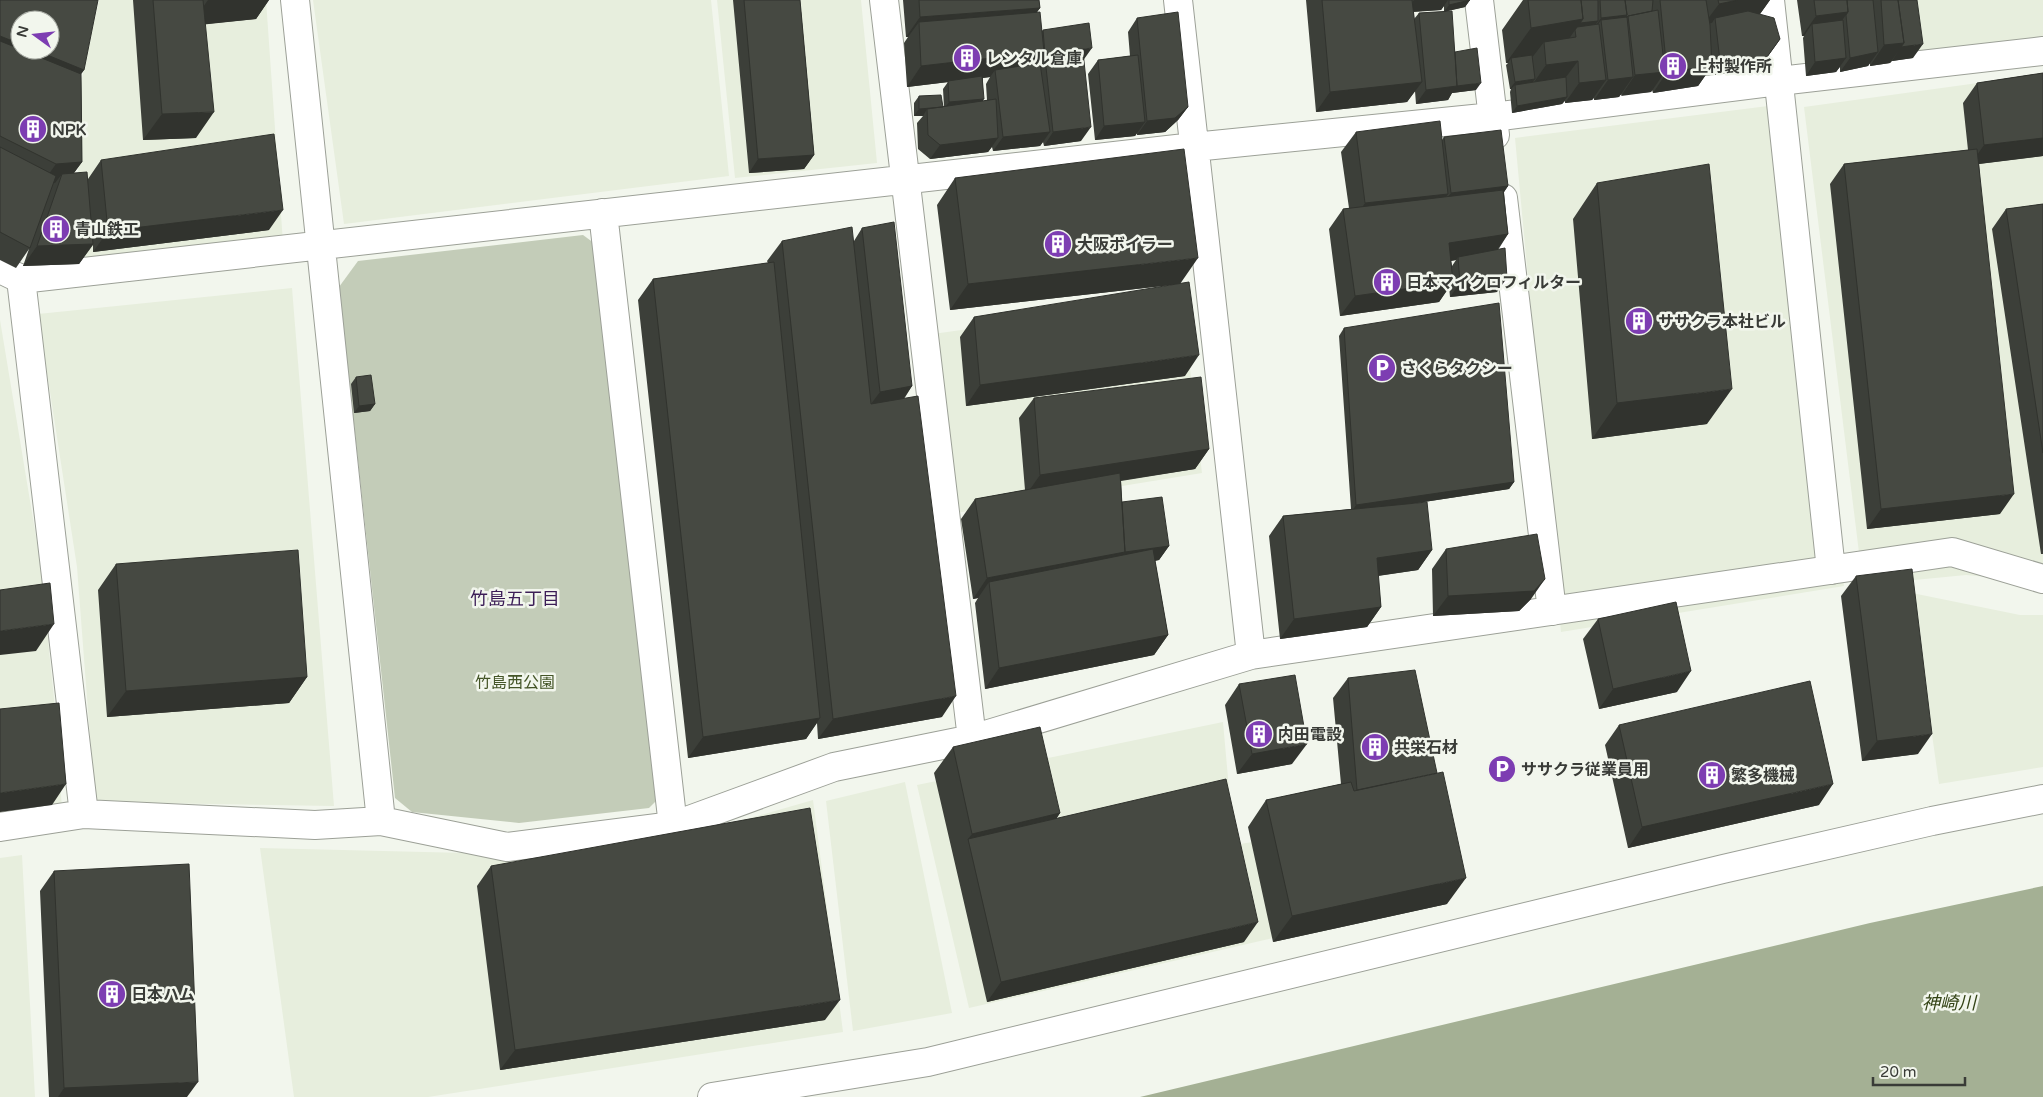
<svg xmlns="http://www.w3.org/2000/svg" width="2043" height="1097" font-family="'Varela Round','Noto Sans JP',sans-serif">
<rect width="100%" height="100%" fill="#f2f6ed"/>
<!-- built -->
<path fill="#e7eedd" d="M 99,0 L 266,0 L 283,243 L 85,265 L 79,192 L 76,105 Z
M 313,0 L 711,0 L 729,176 L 344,224 Z
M 717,0 L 861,0 L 877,163 L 735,178 Z
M 1907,0 L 2043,0 L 2043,36 L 1916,58 Z
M 2043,74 L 2043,582 L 1966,575 L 1863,585 L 1804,107 Z
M 1784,104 L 1844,586 L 1561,632 L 1515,138 Z
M 292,288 L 334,806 L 95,802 L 77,567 L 38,314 Z
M 1182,299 L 1202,473 L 956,513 L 933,334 Z
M 0,320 L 45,591 L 0,598 Z
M 1912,593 L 2020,615 L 2043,615 L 2043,767 L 1939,784 Z
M 44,602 L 55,708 L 62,809 L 0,818 L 0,608 Z
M 1223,722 L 1234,845 L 1336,828 L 1439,900 L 969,1008 L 917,785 Z
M 905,782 L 952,1013 L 853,1031 L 826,801 Z
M 813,800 L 843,1032 L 428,1097 L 294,1097 L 260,848 L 507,854 L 698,833 Z
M 22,855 L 35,1097 L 0,1097 L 0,858 Z"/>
<!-- green -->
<path fill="#c3ccb8" d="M 583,235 L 598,246 L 661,796 L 649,808 L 519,823 L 412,812 L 395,798 L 339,287 L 358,261 Z"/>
<!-- water -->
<path fill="#a4b094" d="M 2043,886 L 2043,1097 L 1140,1097 L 1870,923 Z"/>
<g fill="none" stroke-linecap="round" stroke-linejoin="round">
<defs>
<path id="minor" d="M 295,0 L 381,821
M 884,0 L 972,739
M 1178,0 L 1251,655
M 1479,0 L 1495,135
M 1770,0 L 1831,570
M 1503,198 L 1552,611
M 603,213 L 673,826
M 0,269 L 21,279 L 1194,147 L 1493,117 L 1779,81 L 2043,51
M 21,279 L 84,814
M 0,827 L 84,814 L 315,825 L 381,821 L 507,847 L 673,826 L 834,767 L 972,739 L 1251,655 L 1952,552 L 2043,579
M 712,1097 L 928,1062 L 1723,869 L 1932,821 L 2043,799"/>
</defs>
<!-- minor casing -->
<use href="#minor" stroke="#9ca097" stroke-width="30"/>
<!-- minor -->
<use href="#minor" stroke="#fff" stroke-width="28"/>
</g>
<!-- wall -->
<path fill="#3c3f39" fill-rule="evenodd" d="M 0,0 L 84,70 L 81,74 L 82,162 L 74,173 L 88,179 L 101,160 L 269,230 L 93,252 L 93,245 L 79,264 L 23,266 L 29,249 L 16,268 L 0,260 Z
M 133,0 L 269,0 L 256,19 L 205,24 L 196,138 L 143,140 Z
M 733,0 L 800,0 L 814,155 L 804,169 L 749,173 Z
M 903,0 L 1039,0 L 1040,8 L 1037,12 L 1042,31 L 1043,30 L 1084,59 L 1081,141 L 1044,146 L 1043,142 L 1040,146 L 993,151 L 992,147 L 988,152 L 930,159 L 918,149 L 917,123 L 923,116 L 914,116 L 914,103 L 919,96 L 944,107 L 943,89 L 948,82 L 907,87 L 904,43 L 908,37 L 906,37 ZM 990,77 L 986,84 L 987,100 L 983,101 L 983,78 Z
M 1306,0 L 1470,0 L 1465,7 L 1446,11 L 1455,52 L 1476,90 L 1452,93 L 1448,100 L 1416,104 L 1415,91 L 1407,102 L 1316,112 ZM 1444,6 L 1444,12 L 1419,13 L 1414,19 L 1414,12 L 1441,10 Z
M 1523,0 L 1653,0 L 1653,1 L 1653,0 L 1770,0 L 1760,14 L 1759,14 L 1780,39 L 1757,71 L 1710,75 L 1710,69 L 1698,86 L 1653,93 L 1652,90 L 1651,92 L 1620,95 L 1619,97 L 1594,100 L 1594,98 L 1592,100 L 1565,103 L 1565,101 L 1562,104 L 1512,113 L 1510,92 L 1511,89 L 1510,89 L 1506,65 L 1508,63 L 1506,63 L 1502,30 Z
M 1797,0 L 1917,0 L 1913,58 L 1892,61 L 1890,63 L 1870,66 L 1870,63 L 1868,66 L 1840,72 L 1840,67 L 1836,72 L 1806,76 L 1803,38 L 1804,36 L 1802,36 Z
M 1137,18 L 1188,107 L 1178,120 L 1165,132 L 1137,135 L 1137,133 L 1135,136 L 1095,140 L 1088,74 L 1098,60 L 1130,56 L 1128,32 Z
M 2043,73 L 2043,156 L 1979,164 L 2000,514 L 1867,529 L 1830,184 L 1844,164 L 1968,150 L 1963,103 L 1977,83 Z
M 1356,132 L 1442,140 L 1444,137 L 1508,186 L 1504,192 L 1508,234 L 1498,250 L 1497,292 L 1450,297 L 1449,287 L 1439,302 L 1340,316 L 1329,229 L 1343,209 L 1349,208 L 1341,152 ZM 1456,260 L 1452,266 L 1451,261 Z
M 955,178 L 1180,284 L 950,310 L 937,205 Z
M 1597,183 L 1707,424 L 1592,439 L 1573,219 Z
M 2043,204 L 2043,554 L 2041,554 L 1992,229 L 2006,209 Z
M 862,228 L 912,386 L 904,399 L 942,717 L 818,739 L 817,723 L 806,739 L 688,758 L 638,300 L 653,279 L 768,263 L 767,261 L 782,241 L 854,241 Z
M 974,317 L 1185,376 L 966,406 L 960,337 Z
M 1344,328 L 1514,482 L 1509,489 L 1411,504 L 1432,550 L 1418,570 L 1378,576 L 1381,607 L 1367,627 L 1280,639 L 1269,536 L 1283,516 L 1351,509 L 1339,336 Z
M 356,377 L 375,404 L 370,411 L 354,413 L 351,384 Z
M 1034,398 L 1209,449 L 1195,469 L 1121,481 L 1122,502 L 1169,546 L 1159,560 L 1155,561 L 1168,635 L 1154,655 L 985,689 L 975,603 L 978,598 L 973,599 L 961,519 L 975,499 L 1025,490 L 1019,418 Z
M 1446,549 L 1531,599 L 1519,611 L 1433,616 L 1432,569 Z
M 116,564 L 307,677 L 289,703 L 107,717 L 98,590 Z
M 1856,576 L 1918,754 L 1862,761 L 1841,596 Z
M 1598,619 L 1677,692 L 1599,709 L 1583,639 Z
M 1348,678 L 1447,904 L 1273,942 L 1248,827 L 1266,800 L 1341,784 L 1333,698 Z
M 1239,684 L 1292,764 L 1237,774 L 1225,705 Z
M 1619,725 L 1819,805 L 1628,848 L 1605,745 Z
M 953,747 L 1060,813 L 1056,819 L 1244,942 L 987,1002 L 934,773 Z
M 491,866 L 825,1020 L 500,1070 L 477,886 Z
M 54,871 L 187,1097 L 49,1097 L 40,891 Z"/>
<!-- shaded-wall -->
<path fill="#31332e" d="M 208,0 L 269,0 L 256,19 L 190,26 Z
M 1414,0 L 1448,0 L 1441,10 L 1405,12 Z
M 1470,0 L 1465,7 L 1444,12 L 1449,5 Z
M 1738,0 L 1770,0 L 1760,14 L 1716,22 L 1715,18 L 1712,23 L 1704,24 L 1719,4 Z
M 1040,8 L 1025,28 L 919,22 L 908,37 L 906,37 L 920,17 Z
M 1848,12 L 1833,33 L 1812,24 L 1804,36 L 1802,36 L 1816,16 Z
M 1627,15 L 1625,18 L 1601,20 L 1589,38 L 1587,38 L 1601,18 Z
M 1583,19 L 1598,21 L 1584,41 L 1576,37 L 1575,30 L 1558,55 L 1544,42 L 1531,59 L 1511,58 L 1508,63 L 1506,63 L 1531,28 Z
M 0,36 L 20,44 L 20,50 L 35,50 L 84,70 L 70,90 L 0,62 Z
M 1780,39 L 1757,71 L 1710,75 L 1720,61 Z
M 1904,43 L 1890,63 L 1870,66 L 1884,45 Z
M 1923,44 L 1913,58 L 1892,61 L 1901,47 Z
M 1092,48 L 1082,62 L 1045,58 L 1038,67 L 1035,68 L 1045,54 Z
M 1044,52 L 1030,72 L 995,70 L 990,77 L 907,87 L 921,66 Z
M 1878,52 L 1868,66 L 1840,72 L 1850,58 Z
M 1846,58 L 1836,72 L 1806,76 L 1815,62 Z
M 1578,61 L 1563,81 L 1532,85 L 1546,65 Z
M 1712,66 L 1698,86 L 1653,93 L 1667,72 Z
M 1665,72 L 1651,92 L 1621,96 L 1635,75 Z
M 1633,77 L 1619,97 L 1594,100 L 1608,80 Z
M 1535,79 L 1530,86 L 1515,85 L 1511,89 L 1510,89 L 1515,82 Z
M 1606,80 L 1592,100 L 1565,103 L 1579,83 Z
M 1422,82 L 1407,102 L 1316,112 L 1330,92 Z
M 1481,83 L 1476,90 L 1452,93 L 1448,100 L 1416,104 L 1426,90 Z
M 1567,97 L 1562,104 L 1512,113 L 1517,106 Z
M 984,99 L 979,106 L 944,109 L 949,102 Z
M 1188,107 L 1178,120 L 1165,132 L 1137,135 L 1147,121 Z
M 943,108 L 927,109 L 923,116 L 914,116 L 919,109 Z
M 214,112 L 196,138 L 143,140 L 162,114 Z
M 1145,122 L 1135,136 L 1095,140 L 1104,126 Z
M 1091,127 L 1081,141 L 1044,146 L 1053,132 Z
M 1050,132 L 1040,146 L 993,151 L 1003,137 Z
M 998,138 L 988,152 L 930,159 L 940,145 Z
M 2043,138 L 2043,156 L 1970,165 L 1984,145 Z
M 814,155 L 804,169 L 749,173 L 758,159 Z
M 82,162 L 67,182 L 62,174 L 55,183 L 41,185 L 56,164 Z
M 1508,186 L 1494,207 L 1436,213 L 1451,193 Z
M 1448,194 L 1434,214 L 1351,224 L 1365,203 Z
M 283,210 L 269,230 L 93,252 L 108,231 Z
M 1508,234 L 1494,254 L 1458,257 L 1456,260 L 1435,263 L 1449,243 Z
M 93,244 L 79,264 L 23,266 L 37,246 Z
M 1198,258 L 1180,284 L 950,310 L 968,284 Z
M 1507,278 L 1497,292 L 1450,297 L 1460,283 Z
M 1453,282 L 1439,302 L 1340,316 L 1355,296 Z
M 1199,355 L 1185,376 L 966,406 L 980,385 Z
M 912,386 L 898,406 L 865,412 L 880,392 Z
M 1732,389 L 1707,424 L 1592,439 L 1617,403 Z
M 375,404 L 370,411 L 354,413 L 359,406 Z
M 1209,449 L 1195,469 L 1026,495 L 1040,475 Z
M 1514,482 L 1509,489 L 1351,513 L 1356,505 Z
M 2014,494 L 2000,514 L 1867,529 L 1881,509 Z
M 1169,546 L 1159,560 L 989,582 L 978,598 L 973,599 L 987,578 L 1125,552 Z
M 1432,550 L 1418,570 L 1362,578 L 1377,558 Z
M 1545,579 L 1531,599 L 1519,611 L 1433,616 L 1448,596 Z
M 1381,607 L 1367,627 L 1280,639 L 1294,619 Z
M 54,624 L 36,651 L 0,655 L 0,631 Z
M 1168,635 L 1154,655 L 985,689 L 999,668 Z
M 1691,671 L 1677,692 L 1599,709 L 1613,689 Z
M 307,677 L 289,703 L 107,717 L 126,691 Z
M 956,696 L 942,717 L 818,739 L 833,719 Z
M 820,718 L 806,739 L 688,758 L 703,737 Z
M 1932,734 L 1918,754 L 1862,761 L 1877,741 Z
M 1307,744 L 1292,764 L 1237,774 L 1252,754 Z
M 66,784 L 52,805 L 0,812 L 0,793 Z
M 1833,784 L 1819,805 L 1628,848 L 1642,827 Z
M 1060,813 L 1042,840 L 968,839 L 972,834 Z
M 1466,878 L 1447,904 L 1273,942 L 1292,916 Z
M 1258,922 L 1244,942 L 987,1002 L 1001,982 Z
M 840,1000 L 825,1020 L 500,1070 L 515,1050 Z
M 198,1082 L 187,1097 L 58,1097 L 64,1088 Z"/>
<!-- building -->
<path fill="#464942" stroke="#31332e" d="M 0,0 L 98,0 L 84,70 L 35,50 L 50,50 L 50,20 L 20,20 L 20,44 L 0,36 Z
M 153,0 L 203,0 L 214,112 L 162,114 Z
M 744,0 L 800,0 L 814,155 L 758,159 Z
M 919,0 L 1039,0 L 1040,8 L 920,17 Z
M 1322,0 L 1412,0 L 1422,82 L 1330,92 Z
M 1449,0 L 1470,0 L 1449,5 Z
M 1528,0 L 1581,0 L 1583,19 L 1531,28 Z
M 1581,0 L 1598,0 L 1598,21 L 1580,23 L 1583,19 Z
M 1600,0 L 1625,0 L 1627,15 L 1601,18 Z
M 1625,0 L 1653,0 L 1652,11 L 1628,16 L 1627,17 L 1626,17 L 1627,15 Z
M 1660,0 L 1706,0 L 1710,25 L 1712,66 L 1667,72 Z
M 1718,0 L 1738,0 L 1719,4 Z
M 1814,0 L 1847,0 L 1848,12 L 1816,16 Z
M 1847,0 L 1873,0 L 1878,52 L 1850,58 L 1846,15 L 1848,12 Z
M 1881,0 L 1898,0 L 1904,43 L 1884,45 Z
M 1898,0 L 1917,0 L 1923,44 L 1901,47 L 1904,43 Z
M 1658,10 L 1665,72 L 1635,75 L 1628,16 Z
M 1452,11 L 1457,86 L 1426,90 L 1419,13 Z
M 1748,11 L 1774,18 L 1780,39 L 1767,57 L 1720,61 L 1715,18 Z
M 1040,12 L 1044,52 L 921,66 L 919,22 Z
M 1178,12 L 1188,107 L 1175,118 L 1147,121 L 1137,18 Z
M 1627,17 L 1633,77 L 1608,80 L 1601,20 Z
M 1843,20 L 1846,58 L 1815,62 L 1812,24 Z
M 1089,23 L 1092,48 L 1045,54 L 1043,30 Z
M 1599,24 L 1606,80 L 1579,83 L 1578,61 L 1546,65 L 1544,42 L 1576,37 L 1575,30 L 1577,27 Z
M 0,41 L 20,49 L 20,50 L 22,50 L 81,74 L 82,162 L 56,164 L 0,136 Z
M 1477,48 L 1481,83 L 1457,86 L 1455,52 Z
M 1083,52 L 1091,127 L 1053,132 L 1045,58 Z
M 1138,55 L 1145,122 L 1104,126 L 1098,60 Z
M 1532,55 L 1535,79 L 1515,82 L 1511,58 Z
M 1040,63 L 1050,132 L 1003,137 L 995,70 Z
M 2043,73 L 2043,138 L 1984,145 L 1977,83 Z
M 982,76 L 984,99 L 949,102 L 948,81 Z
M 1566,77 L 1567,97 L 1517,106 L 1515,85 Z
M 941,95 L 943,107 L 919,109 L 919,96 Z
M 996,99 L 998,138 L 940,145 L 928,135 L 927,109 Z
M 1440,121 L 1448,194 L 1365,203 L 1356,132 Z
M 1501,130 L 1508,186 L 1451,193 L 1444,137 Z
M 274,134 L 283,210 L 108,231 L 101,160 Z
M 0,147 L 56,176 L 30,248 L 0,232 Z
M 1184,149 L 1198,258 L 968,284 L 955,178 Z
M 1977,149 L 2014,494 L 1881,509 L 1844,164 Z
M 1709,164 L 1732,389 L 1617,403 L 1597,183 Z
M 87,172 L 93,244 L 37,246 L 62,174 Z
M 1503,190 L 1508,234 L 1449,243 L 1453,282 L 1355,296 L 1343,209 Z
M 2043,204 L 2043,453 L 2006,209 Z
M 894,222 L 912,386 L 880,392 L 862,228 Z
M 852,227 L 871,404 L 918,396 L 956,696 L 833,719 L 782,241 Z
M 1505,248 L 1507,278 L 1460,283 L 1458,257 Z
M 774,262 L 820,718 L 703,737 L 653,279 Z
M 1189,282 L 1199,355 L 980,385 L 974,317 Z
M 1499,303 L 1514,482 L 1356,505 L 1344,328 Z
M 371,375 L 375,404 L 359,406 L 356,377 Z
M 1201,377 L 1209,449 L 1040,475 L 1034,398 Z
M 1120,473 L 1125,552 L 987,578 L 975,499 Z
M 1162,497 L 1169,546 L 1125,552 L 1122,502 Z
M 1427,502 L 1432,550 L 1377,558 L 1381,607 L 1294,619 L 1283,516 Z
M 1537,534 L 1545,579 L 1534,591 L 1448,596 L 1446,549 Z
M 1153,549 L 1168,635 L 999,668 L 989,582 Z
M 298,550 L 307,677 L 126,691 L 116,564 Z
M 1912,569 L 1932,734 L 1877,741 L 1856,576 Z
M 50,583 L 54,624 L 0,631 L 0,590 Z
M 1676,602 L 1691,671 L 1613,689 L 1598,619 Z
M 1415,670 L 1437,773 L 1357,790 L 1348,678 Z
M 1295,675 L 1307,744 L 1252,754 L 1239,684 Z
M 1810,681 L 1833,784 L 1642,827 L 1619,725 Z
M 59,703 L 66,784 L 0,793 L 0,709 Z
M 1040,727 L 1060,813 L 972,834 L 953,747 Z
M 1443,772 L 1466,878 L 1292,916 L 1266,800 L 1351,782 L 1354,791 Z
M 1226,779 L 1258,922 L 1001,982 L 968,839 Z
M 810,808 L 840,1000 L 515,1050 L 491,866 Z
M 189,864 L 198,1082 L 64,1088 L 54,871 Z"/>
<!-- icons -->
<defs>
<symbol id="building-disc" viewBox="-11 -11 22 22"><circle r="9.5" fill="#7d3db2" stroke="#f2f6ed"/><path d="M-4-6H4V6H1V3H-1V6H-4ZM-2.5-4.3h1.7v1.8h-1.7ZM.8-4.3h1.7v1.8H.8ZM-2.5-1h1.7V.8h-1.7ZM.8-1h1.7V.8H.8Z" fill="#fff"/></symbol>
<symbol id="parking-disc" viewBox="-11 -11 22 22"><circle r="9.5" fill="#7d3db2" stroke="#f2f6ed"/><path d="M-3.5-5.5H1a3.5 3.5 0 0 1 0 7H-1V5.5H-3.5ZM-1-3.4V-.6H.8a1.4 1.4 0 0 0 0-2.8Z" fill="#fff"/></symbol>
</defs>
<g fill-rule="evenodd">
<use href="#building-disc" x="951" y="42" width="32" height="32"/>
<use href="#building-disc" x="1657" y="50" width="32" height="32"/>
<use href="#building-disc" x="17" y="113" width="32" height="32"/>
<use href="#building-disc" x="40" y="213" width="32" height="32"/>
<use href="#building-disc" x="1042" y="228" width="32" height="32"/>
<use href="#building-disc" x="1371" y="266" width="32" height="32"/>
<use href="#building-disc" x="1623" y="305" width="32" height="32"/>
<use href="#parking-disc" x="1366" y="352" width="32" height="32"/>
<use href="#building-disc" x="1243" y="718" width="32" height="32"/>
<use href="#building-disc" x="1359" y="731" width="32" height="32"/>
<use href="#parking-disc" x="1486" y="753" width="32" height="32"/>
<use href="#building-disc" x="1696" y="759" width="32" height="32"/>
<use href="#building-disc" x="96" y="978" width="32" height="32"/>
</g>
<g text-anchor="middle" stroke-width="5" stroke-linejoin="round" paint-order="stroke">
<!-- poi labels -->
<g font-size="16" font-weight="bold" fill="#393b37" stroke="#f2f6ed" text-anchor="start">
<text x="986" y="64">レンタル倉庫</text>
<text x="1692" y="72">上村製作所</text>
<text x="52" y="135">NPK</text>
<text x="75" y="235">青山鉄工</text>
<text x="1077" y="250">大阪ボイラー</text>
<text x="1406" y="288">日本マイクロフィルター</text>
<text x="1658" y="327">ササクラ本社ビル</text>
<text x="1401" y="374">さくらタクシー</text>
<text x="1278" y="740">内田電設</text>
<text x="1394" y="753">共栄石材</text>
<text x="1521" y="775">ササクラ従業員用</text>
<text x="1731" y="781">繁多機械</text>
<text x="131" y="1000">日本ハム</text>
</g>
<!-- park labels -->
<g font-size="16" fill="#445527" stroke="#f2f6ed">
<text x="515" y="688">竹島西公園</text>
</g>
<!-- neighbourhood labels -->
<g font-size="18" fill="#3c1e57" stroke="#f2f6ed">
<text x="515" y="605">竹島五丁目</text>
</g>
<!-- water labels -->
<g font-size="18" font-style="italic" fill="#344416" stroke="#f2f6ed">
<text x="1949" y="1009">神崎川</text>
</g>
</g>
<!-- north arrow -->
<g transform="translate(35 35) rotate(285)"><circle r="24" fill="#f2f6ed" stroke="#a8aba4"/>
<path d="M0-4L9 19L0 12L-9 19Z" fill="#7d3db2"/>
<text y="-8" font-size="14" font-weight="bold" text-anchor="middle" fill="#393b37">N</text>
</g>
<!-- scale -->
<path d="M1873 1077v8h92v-8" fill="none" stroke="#393b37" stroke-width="2.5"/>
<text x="1880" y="1077" font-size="15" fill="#393b37" stroke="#f2f6ed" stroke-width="4" paint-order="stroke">20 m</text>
</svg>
